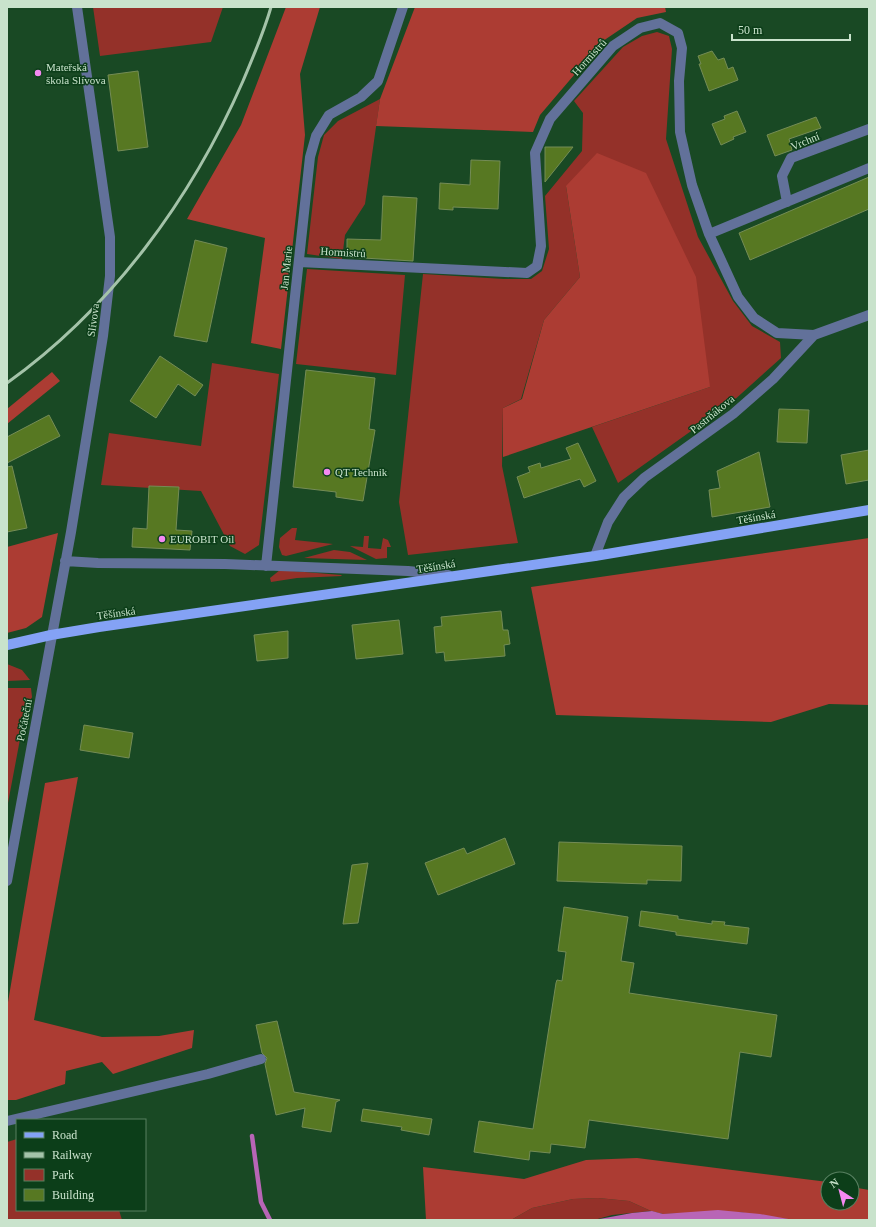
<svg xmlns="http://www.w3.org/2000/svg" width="876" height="1227" font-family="Georgia,serif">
<rect width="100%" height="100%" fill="#194924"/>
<!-- green -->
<path fill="#943129" d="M 93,7 L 223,7 L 211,42 L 100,56 Z
M 657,32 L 669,36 L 672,49 L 666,139 L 698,237 L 733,301 L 752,326 L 780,342 L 781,358 L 732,402 L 618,483 L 592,427 L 710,387 L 566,186 L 580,277 L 544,320 L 521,399 L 503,408 L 502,466 L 518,543 L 408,555 L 399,502 L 423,274 L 504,279 L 531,279 L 542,271 L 549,249 L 545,196 L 582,151 L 583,113 L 574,101 L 623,47 L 642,36 Z
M 380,99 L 365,204 L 345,235 L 342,259 L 307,254 L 318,157 L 324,135 L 338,121 Z
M 307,269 L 405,275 L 396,375 L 296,364 Z
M 212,363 L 279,374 L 259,545 L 245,554 L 230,546 L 201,491 L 101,485 L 109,433 L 201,446 Z
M 292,528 L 297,528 L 295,540 L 333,544 L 286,556 L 282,555 L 279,547 L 280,538 Z
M 364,536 L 369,536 L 368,548 L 381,549 L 383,538 L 388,540 L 391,547 L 387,547 L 387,558 L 376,559 L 350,546 L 363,547 Z
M 334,550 L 350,552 L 367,560 L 304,558 Z
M 280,570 L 341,575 L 342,576 L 297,578 L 271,582 L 270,578 Z
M 7,664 L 22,670 L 30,680 L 7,681 Z
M 7,688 L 31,688 L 32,697 L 24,718 L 8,803 Z
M 17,1139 L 17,1210 L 119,1210 L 122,1220 L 7,1220 L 7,1142 Z
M 598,1198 L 629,1201 L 651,1211 L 612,1215 L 594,1220 L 511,1220 L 532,1208 L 573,1199 Z"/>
<!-- forest -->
<path fill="#ac3c33" d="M 286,7 L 320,7 L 300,74 L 305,135 L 281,349 L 251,343 L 265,238 L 187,219 L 241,125 Z
M 415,7 L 665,7 L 666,12 L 637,18 L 603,41 L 540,115 L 533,132 L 376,126 L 380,99 Z
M 597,153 L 646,173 L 696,277 L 710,387 L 503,457 L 503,408 L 522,399 L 544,320 L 580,277 L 566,186 Z
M 52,372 L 60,381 L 7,424 L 7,409 Z
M 58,533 L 42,617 L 26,628 L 7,633 L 7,547 Z
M 869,538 L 869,705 L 829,704 L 771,722 L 556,715 L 531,587 Z
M 78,777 L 34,1020 L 102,1037 L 159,1036 L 194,1030 L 192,1048 L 113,1074 L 102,1062 L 66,1071 L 65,1084 L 16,1100 L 7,1100 L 7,1008 L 45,783 Z
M 637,1158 L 828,1182 L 828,1203 L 852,1203 L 852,1187 L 869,1190 L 869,1220 L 794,1220 L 738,1212 L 663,1214 L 651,1211 L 629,1201 L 598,1198 L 573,1199 L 532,1208 L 511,1220 L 426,1220 L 423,1167 L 524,1179 L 586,1160 Z"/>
<!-- water -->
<path fill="#b865b6" d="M 718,1210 L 760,1214 L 794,1220 L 594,1220 L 632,1213 L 652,1211 L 663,1214 Z"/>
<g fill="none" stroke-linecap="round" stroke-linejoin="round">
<!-- stream -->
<path stroke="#b865b6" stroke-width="4.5" d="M 252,1136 L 261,1202 L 270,1220"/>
</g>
<!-- building -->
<path fill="#577822" stroke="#748c56" d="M 712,51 L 718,60 L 724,58 L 728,69 L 733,67 L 738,80 L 709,91 L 699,64 L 701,64 L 698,56 Z
M 138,71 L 148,147 L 118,151 L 108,75 Z
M 737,111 L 746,132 L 733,137 L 734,139 L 721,145 L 712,124 L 725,119 L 724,116 Z
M 816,117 L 821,128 L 789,139 L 792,150 L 775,156 L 767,135 Z
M 545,147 L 573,147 L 545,182 Z
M 471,160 L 500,161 L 498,209 L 453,207 L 453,210 L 439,209 L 440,183 L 470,185 Z
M 869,177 L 869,209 L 750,260 L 739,233 Z
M 383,196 L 417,198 L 413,261 L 347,257 L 347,239 L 381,240 Z
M 195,240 L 227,248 L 207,342 L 174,336 Z
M 160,356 L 203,385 L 195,396 L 178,384 L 156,418 L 130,401 Z
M 306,370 L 375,378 L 369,429 L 375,430 L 363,501 L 336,497 L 336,492 L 293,487 Z
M 779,409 L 809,410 L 807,443 L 777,442 Z
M 49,415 L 60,436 L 7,463 L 7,437 Z
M 578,443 L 596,481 L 584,487 L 580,479 L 524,498 L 517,477 L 530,472 L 528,467 L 540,463 L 541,468 L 571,459 L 566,448 Z
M 869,450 L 869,480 L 846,484 L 841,455 Z
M 759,452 L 770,507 L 712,517 L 709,490 L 720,488 L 717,471 Z
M 12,466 L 27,528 L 7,532 L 7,467 Z
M 149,486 L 179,487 L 176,530 L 192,531 L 190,550 L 132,547 L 133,528 L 147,529 Z
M 501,611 L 503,630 L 508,630 L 510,644 L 504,645 L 505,656 L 445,661 L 444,652 L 436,653 L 434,627 L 442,626 L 441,617 Z
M 399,620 L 403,654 L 356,659 L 352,625 Z
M 288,631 L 288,658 L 257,661 L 254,635 Z
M 84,725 L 133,733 L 129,758 L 80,750 Z
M 505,838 L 515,864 L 438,895 L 425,863 L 464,848 L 467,854 Z
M 559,842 L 682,846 L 681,881 L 647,880 L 647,884 L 557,881 Z
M 368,863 L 358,923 L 343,924 L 352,865 Z
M 564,907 L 628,917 L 621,961 L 634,963 L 629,993 L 777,1015 L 771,1057 L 740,1052 L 728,1139 L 589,1120 L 585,1148 L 551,1144 L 550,1153 L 530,1151 L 529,1160 L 474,1152 L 479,1121 L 533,1129 L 556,983 L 557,980 L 562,981 L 566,952 L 558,951 Z
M 641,911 L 678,916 L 678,919 L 712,924 L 712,921 L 725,922 L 724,925 L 749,928 L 747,944 L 676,935 L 676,932 L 639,926 Z
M 277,1021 L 294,1092 L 340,1100 L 336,1102 L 331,1132 L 302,1127 L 305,1108 L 276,1115 L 265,1064 L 267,1058 L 262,1053 L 256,1025 Z
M 363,1109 L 432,1119 L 429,1135 L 401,1130 L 402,1127 L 361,1121 Z"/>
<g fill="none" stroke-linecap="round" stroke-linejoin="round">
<!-- minor -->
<path stroke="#62719a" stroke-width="10" d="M 787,202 L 782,176 L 791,158 L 869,129
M 709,234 L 869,168
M 299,262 L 527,273 L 537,266 L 541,246 L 535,153 L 550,119 L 613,46 L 640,28 L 660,23 L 678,33 L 682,48 L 679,81 L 680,132 L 692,185 L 709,234 L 738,297 L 754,318 L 777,333 L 814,335
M 595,556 L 608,522 L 624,497 L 644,478 L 733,414 L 773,379 L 814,335 L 869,315
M 65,561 L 98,563 L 225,564 L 408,571 L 448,575
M 266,566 L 310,157 L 316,136 L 329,115 L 361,97 L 378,81 L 403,7
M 7,881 L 71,532 L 103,336 L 110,276 L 110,237 L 77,7
M 7,1121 L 208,1074 L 261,1059"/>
<!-- major -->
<path stroke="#84a2f5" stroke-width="10" d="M 7,645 L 51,635 L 99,627 L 595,556 L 869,510"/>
<!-- rail -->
<path stroke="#a4c3a9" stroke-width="3" d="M 7,383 C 112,308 192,198 243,81 C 253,57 264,32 271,7"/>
</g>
<!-- markers -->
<g fill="#f489f1" stroke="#0c3e19" stroke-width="1.5">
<circle cx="38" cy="73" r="4"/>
<circle cx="327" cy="472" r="4"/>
<circle cx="162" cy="539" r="4"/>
</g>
<g text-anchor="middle" stroke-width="3" stroke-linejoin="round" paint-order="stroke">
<!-- street labels -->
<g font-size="11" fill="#c9e3cc" stroke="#0c3e19">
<text transform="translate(589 57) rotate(-48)" y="4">Hormistrů</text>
<text transform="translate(805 141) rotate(-23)" y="4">Vrchní</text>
<text transform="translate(343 252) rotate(3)" y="4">Hormistrů</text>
<text transform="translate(286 268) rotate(-84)" y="4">Jan Marie</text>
<text transform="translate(93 320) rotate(-82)" y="4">Slívova</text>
<text transform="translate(712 414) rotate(-39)" y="4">Pastrňákova</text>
<text transform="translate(756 517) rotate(-10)" y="4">Těšínská</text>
<text transform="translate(436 566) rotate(-9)" y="4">Těšínská</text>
<text transform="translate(116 613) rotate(-8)" y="4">Těšínská</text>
<text transform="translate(24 720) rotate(-79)" y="4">Počáteční</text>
</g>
<!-- poi labels -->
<g font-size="11" fill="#c9e3cc" stroke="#0c3e19" text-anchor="start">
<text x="46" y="71">Mateřská<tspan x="46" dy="13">škola Slívova</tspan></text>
<text x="335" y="476">QT Technik</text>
<text x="170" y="543">EUROBIT Oil</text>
</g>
</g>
<!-- border -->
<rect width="876" height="1227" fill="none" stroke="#c9e3cc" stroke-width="16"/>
<!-- legend -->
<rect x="16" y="1119" width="130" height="92" fill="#0c3e19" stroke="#588061"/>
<rect x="24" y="1132" width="20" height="6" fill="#84a2f5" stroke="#588061"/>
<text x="52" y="1139" font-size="12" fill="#c9e3cc">Road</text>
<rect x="24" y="1152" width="20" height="6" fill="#a4c3a9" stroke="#588061"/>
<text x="52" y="1159" font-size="12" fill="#c9e3cc">Railway</text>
<rect x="24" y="1169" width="20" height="12" fill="#943129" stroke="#588061"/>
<text x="52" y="1179" font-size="12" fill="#c9e3cc">Park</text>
<rect x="24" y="1189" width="20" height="12" fill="#577822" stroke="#588061"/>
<text x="52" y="1199" font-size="12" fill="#c9e3cc">Building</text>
<!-- north arrow -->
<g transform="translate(840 1191) rotate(324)"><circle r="19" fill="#0c3e19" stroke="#588061"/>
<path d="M0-3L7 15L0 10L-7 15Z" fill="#f489f1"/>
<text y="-6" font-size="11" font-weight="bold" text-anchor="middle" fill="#c9e3cc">N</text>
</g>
<!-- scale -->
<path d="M732 34v6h118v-6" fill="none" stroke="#c9e3cc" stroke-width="2"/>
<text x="738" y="34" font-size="12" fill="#c9e3cc" stroke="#0c3e19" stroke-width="3" paint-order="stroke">50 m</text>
</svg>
